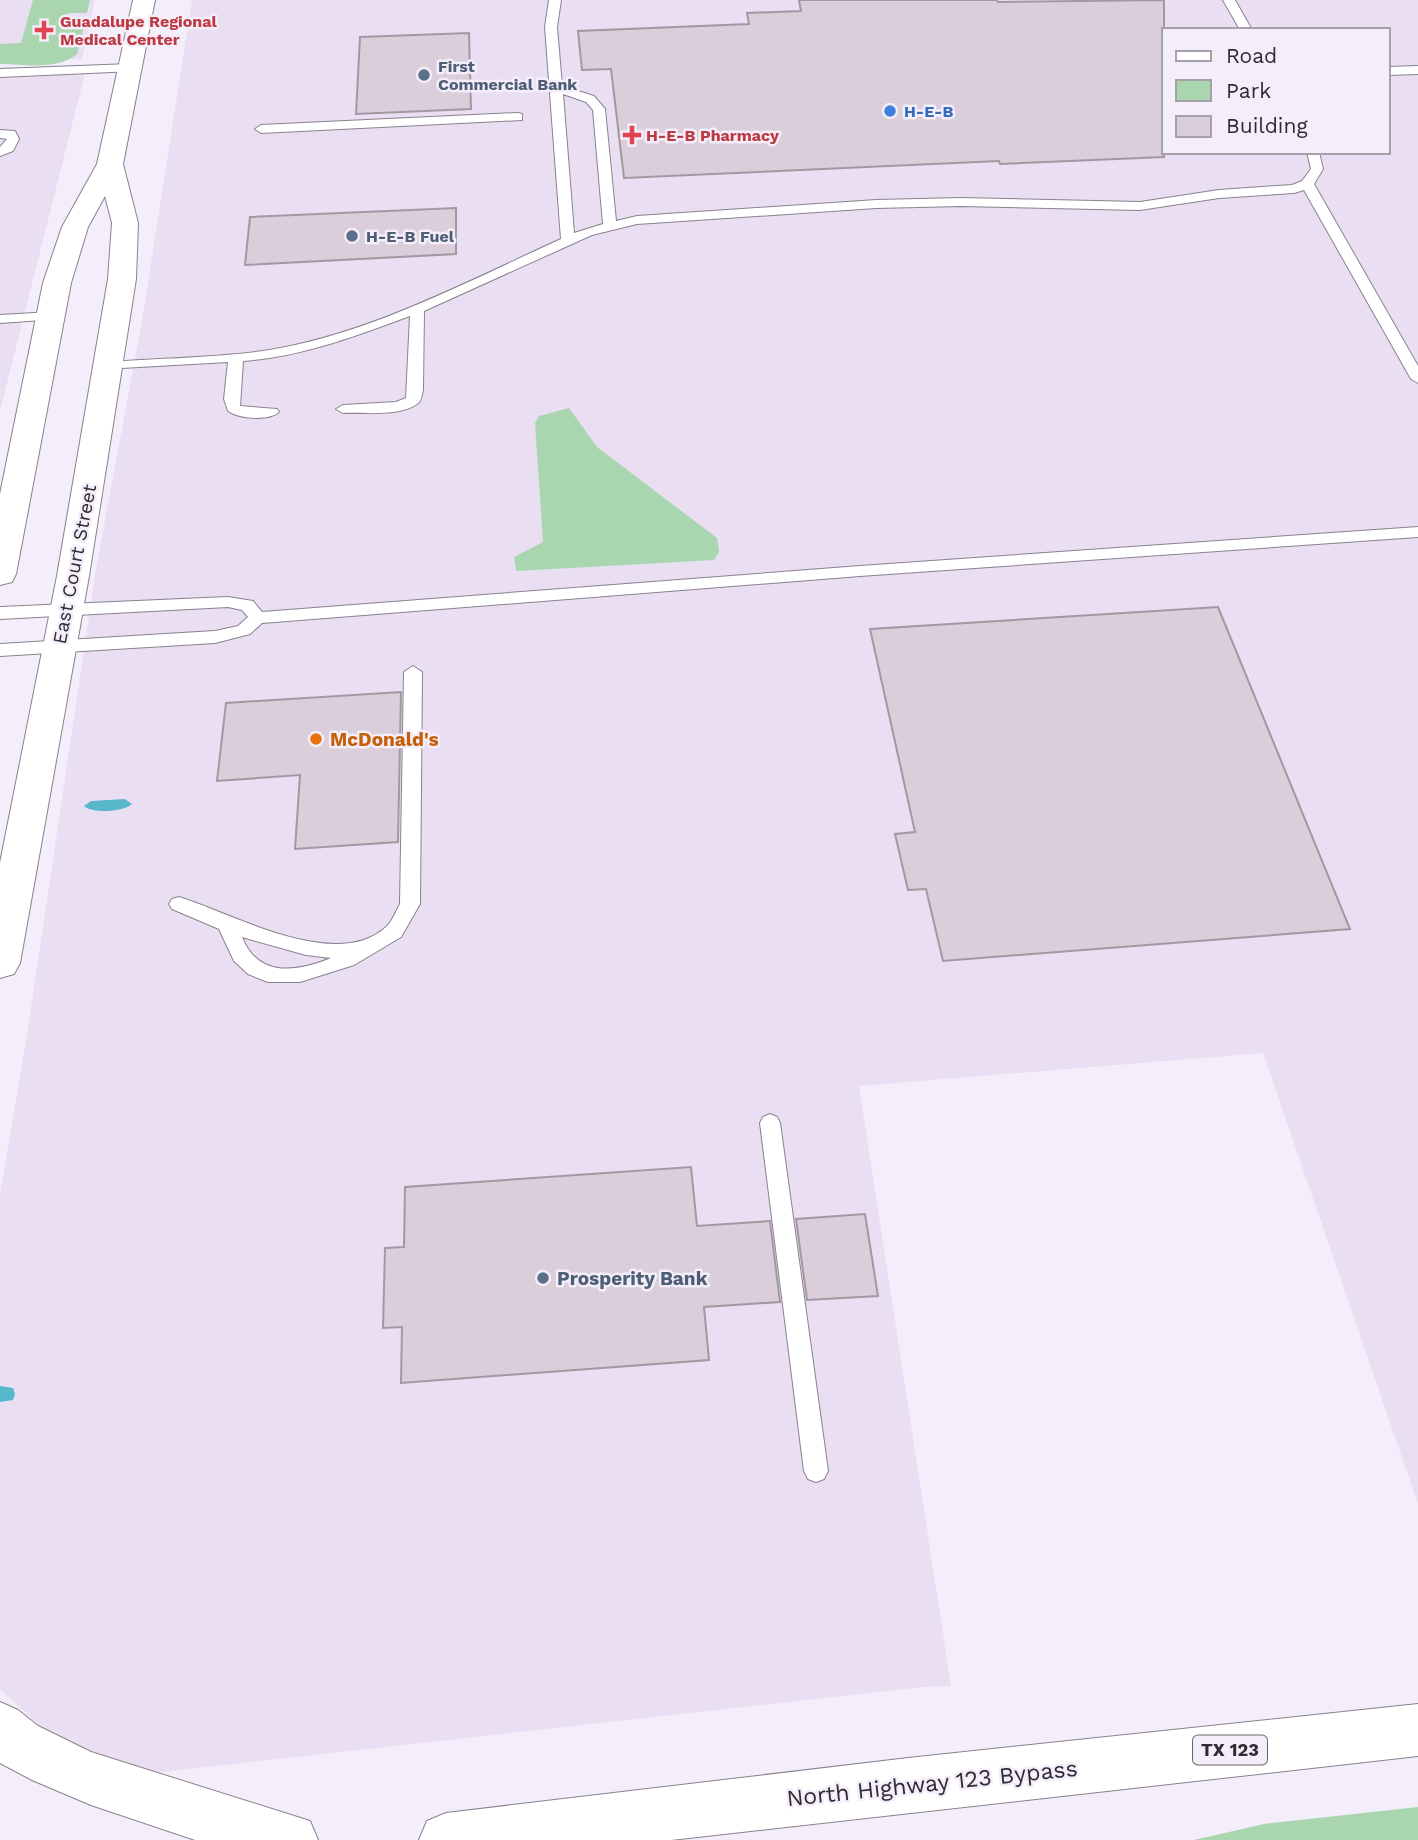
<svg xmlns="http://www.w3.org/2000/svg" width="1418" height="1840" font-family="'Work Sans',sans-serif">
<rect width="100%" height="100%" fill="#f4edfa"/>
<!-- built -->
<path fill="#eadef2" fill-rule="evenodd" d="M 0,0 L 95,0 L 82,59 L 0,63 Z
M 192,0 L 1418,0 L 1418,1504 L 1263,1053 L 859,1086 L 951,1686 L 922,1687 L 163,1772 L 125,1768 L 51,1736 L 0,1689 L 0,1194 L 27,1035 L 96,569 L 142,321 ZM 1164,30 L 1388,30 L 1388,152 L 1164,152 Z
M 87,65 L 0,411 L 0,68 Z"/>
<!-- green -->
<path fill="#a9d6af" d="M 33,0 L 90,0 L 87,13 L 68,13 L 67,17 L 86,18 L 77,54 C 56,71 25,64 0,64 L 0,44 L 21,43 Z
M 569,408 L 597,447 L 717,538 L 719,552 L 714,560 L 516,571 L 514,557 L 543,542 L 535,423 L 539,416 Z
M 1418,1807 L 1418,1840 L 1194,1840 L 1264,1824 Z"/>
<g fill="none" stroke-linecap="round" stroke-linejoin="round">
<!-- stream -->
<path fill="#57b8cc" fill-rule="evenodd" d="M 125,799 L 132,804 C 123,812 93,814 84,806 L 91,801 Z
M 0,1386 L 13,1388 L 15,1394 L 13,1400 L 0,1402 Z"/>
</g>
<!-- building -->
<path fill="#d9ced9" stroke="#a398a2" stroke-width="2" d="M 799,0 L 997,0 L 998,2 L 1164,0 L 1164,157 L 1000,164 L 999,161 L 624,178 L 611,69 L 582,70 L 578,31 L 749,24 L 747,13 L 801,11 Z
M 469,33 L 471,109 L 356,114 L 360,37 Z
M 456,208 L 456,254 L 245,265 L 250,217 Z
M 1218,607 L 1350,929 L 943,961 L 926,889 L 908,890 L 895,834 L 915,832 L 870,629 Z
M 401,692 L 398,842 L 295,849 L 300,775 L 217,781 L 226,703 Z
M 691,1167 L 697,1226 L 770,1221 L 780,1302 L 704,1307 L 709,1360 L 401,1383 L 402,1327 L 383,1328 L 385,1248 L 404,1247 L 405,1187 Z
M 865,1214 L 878,1296 L 807,1300 L 796,1219 Z"/>
<g fill="none" stroke-linecap="round" stroke-linejoin="round">
<defs>
<path id="service" d="M 549,0 L 561,0 L 557,27 L 562,86 L 594,96 L 605,109 L 616,221 L 637,216 L 876,200 L 961,198 L 1140,202 L 1219,190 L 1292,185 L 1302,181 L 1311,169 L 1307,152 L 1319,152 L 1323,169 L 1314,184 L 1418,366 L 1418,383 L 1411,379 L 1304,190 L 1294,193 L 1219,198 L 1140,210 L 961,206 L 876,208 L 637,224 L 592,235 L 424,311 L 423,389 C 422,394 422,401 417,404 C 399,417 364,412 343,413 L 336,409 L 343,405 L 396,402 L 406,398 L 410,316 C 356,336 301,357 243,361 L 240,406 L 277,409 L 279,412 C 269,421 239,419 228,411 L 224,399 L 228,362 L 104,369 L 102,366 L 109,362 C 160,358 213,358 263,351 C 368,335 466,282 561,239 L 545,27 ZM 563,94 L 586,102 L 593,110 L 603,224 L 574,233 Z
M 1223,0 L 1235,0 L 1252,30 L 1240,30 Z
M 130,64 L 134,65 L 134,71 L 0,77 L 0,69 Z
M 1418,66 L 1418,74 L 1388,75 L 1388,67 Z
M 518,113 L 522,114 L 522,120 L 261,133 L 255,129 L 261,125 Z
M 0,130 L 15,131 L 19,139 L 13,151 L 0,156 L 0,147 L 7,139 L 0,138 Z
M 52,312 L 57,313 L 57,319 L 0,323 L 0,315 Z
M 1418,527 L 1418,537 L 860,576 L 262,623 L 250,634 L 215,643 L 0,656 L 0,644 L 215,631 L 238,626 L 248,617 L 242,610 L 228,607 L 0,619 L 0,607 L 228,597 L 253,601 L 262,612 L 860,566 Z
M 413,666 L 422,672 L 420,904 L 401,937 L 354,965 L 300,982 L 268,982 L 248,974 L 234,961 L 219,929 L 172,909 L 169,904 L 172,899 L 179,897 C 232,913 336,973 386,927 C 392,922 396,911 400,904 L 404,672 ZM 242,937 L 306,955 L 331,958 C 297,972 258,978 242,937 Z
M 770,1114 L 777,1117 L 780,1123 L 828,1471 L 824,1479 L 816,1482 L 808,1479 L 804,1471 L 760,1123 L 763,1117 Z"/>
<path id="primary" d="M 133,0 L 155,0 L 123,164 L 138,223 L 136,279 L 89,576 L 20,963 L 14,974 L 0,978 L 0,863 L 57,576 L 108,279 L 112,223 L 105,196 L 88,227 L 71,283 L 16,574 L 12,582 L 0,585 L 0,494 L 43,283 L 62,227 L 97,164 Z
M 0,1702 L 18,1710 L 38,1726 L 91,1752 L 310,1821 L 318,1840 L 195,1840 L 91,1805 L 32,1780 L 0,1763 Z
M 1418,1704 L 1418,1756 L 671,1840 L 419,1840 L 427,1821 L 446,1813 L 908,1758 Z"/>
</defs>
<!-- service casing -->
<use href="#service" stroke="#89828e" stroke-width="2"/>
<!-- primary casing -->
<use href="#primary" stroke="#89828e" stroke-width="2"/>
<!-- service -->
<use href="#service" fill="#fff" fill-rule="evenodd"/>
<!-- primary -->
<use href="#primary" fill="#fff" fill-rule="evenodd"/>
</g>
<!-- markers -->
<g fill="#e0444e" stroke="#f4edfa" stroke-width="2.5">
<path d="M40.5 19.5h7v7h7v7h-7v7h-7v-7h-7v-7h7z"/>
<path d="M628.5 124.5h7v7h7v7h-7v7h-7v-7h-7v-7h7z"/>
</g>
<g fill="#5c6f8a" stroke="#f4edfa" stroke-width="2.5">
<circle cx="424" cy="75" r="7"/>
<circle cx="352" cy="236" r="7"/>
<circle cx="543" cy="1278" r="7"/>
</g>
<circle fill="#3f7fe0" stroke="#f4edfa" stroke-width="2.5" cx="890" cy="111" r="7"/>
<circle fill="#e8710a" stroke="#f4edfa" stroke-width="2.5" cx="316" cy="739" r="7"/>
<g text-anchor="middle" stroke-width="5" stroke-linejoin="round" paint-order="stroke">
<!-- far-health labels -->
<g font-size="16" font-weight="bold" fill="#be3a42" stroke="#f4edfa" text-anchor="start">
<text x="60" y="27">Guadalupe Regional<tspan x="60" dy="18">Medical Center</tspan></text>
<text x="646" y="141">H-E-B Pharmacy</text>
</g>
<!-- far-service labels -->
<g font-size="16" font-weight="bold" fill="#4e5e75" stroke="#f4edfa" text-anchor="start">
<text x="438" y="72">First<tspan x="438" dy="18">Commercial Bank</tspan></text>
<text x="366" y="242">H-E-B Fuel</text>
</g>
<!-- far-shop labels -->
<g font-size="16" font-weight="bold" fill="#366cbe" stroke="#f4edfa" text-anchor="start">
<text x="904" y="117">H-E-B</text>
</g>
<!-- shield labels -->
<rect fill="#f4edfa" stroke="#6a666d" stroke-width="2" x="1193" y="1735.5" width="74" height="29" rx="5"/>
<g font-size="18" font-weight="bold" fill="#2f2c31">
<text x="1230" y="1756">TX 123</text>
</g>
<!-- street labels -->
<g font-size="19" fill="#2f2c31" stroke="#f4edfa">
<text transform="translate(74 564) rotate(-79)" y="7">East Court Street</text>
</g>
<!-- food labels -->
<g font-size="19" font-weight="bold" fill="#c56008" stroke="#f4edfa" text-anchor="start">
<text x="330" y="746">McDonald's</text>
</g>
<!-- service labels -->
<g font-size="19" font-weight="bold" fill="#4e5e75" stroke="#f4edfa" text-anchor="start">
<text x="557" y="1285">Prosperity Bank</text>
</g>
<!-- near-street labels -->
<g font-size="23" fill="#2f2c31" stroke="#f4edfa">
<text transform="translate(932 1783) rotate(-6)" y="8">North Highway 123 Bypass</text>
</g>
</g>
<!-- legend -->
<rect x="1162" y="28" width="228" height="126" fill="#f4edfa" stroke="#a5a0aa" stroke-width="2"/>
<rect x="1176" y="51" width="35" height="10" fill="#ffffff" stroke="#a5a0aa" stroke-width="2"/>
<text x="1226" y="63" font-size="21" fill="#2f2c31">Road</text>
<rect x="1176" y="80" width="35" height="21" fill="#a9d6af" stroke="#a5a0aa" stroke-width="2"/>
<text x="1226" y="98" font-size="21" fill="#2f2c31">Park</text>
<rect x="1176" y="116" width="35" height="21" fill="#d9ced9" stroke="#a5a0aa" stroke-width="2"/>
<text x="1226" y="133" font-size="21" fill="#2f2c31">Building</text>
</svg>
